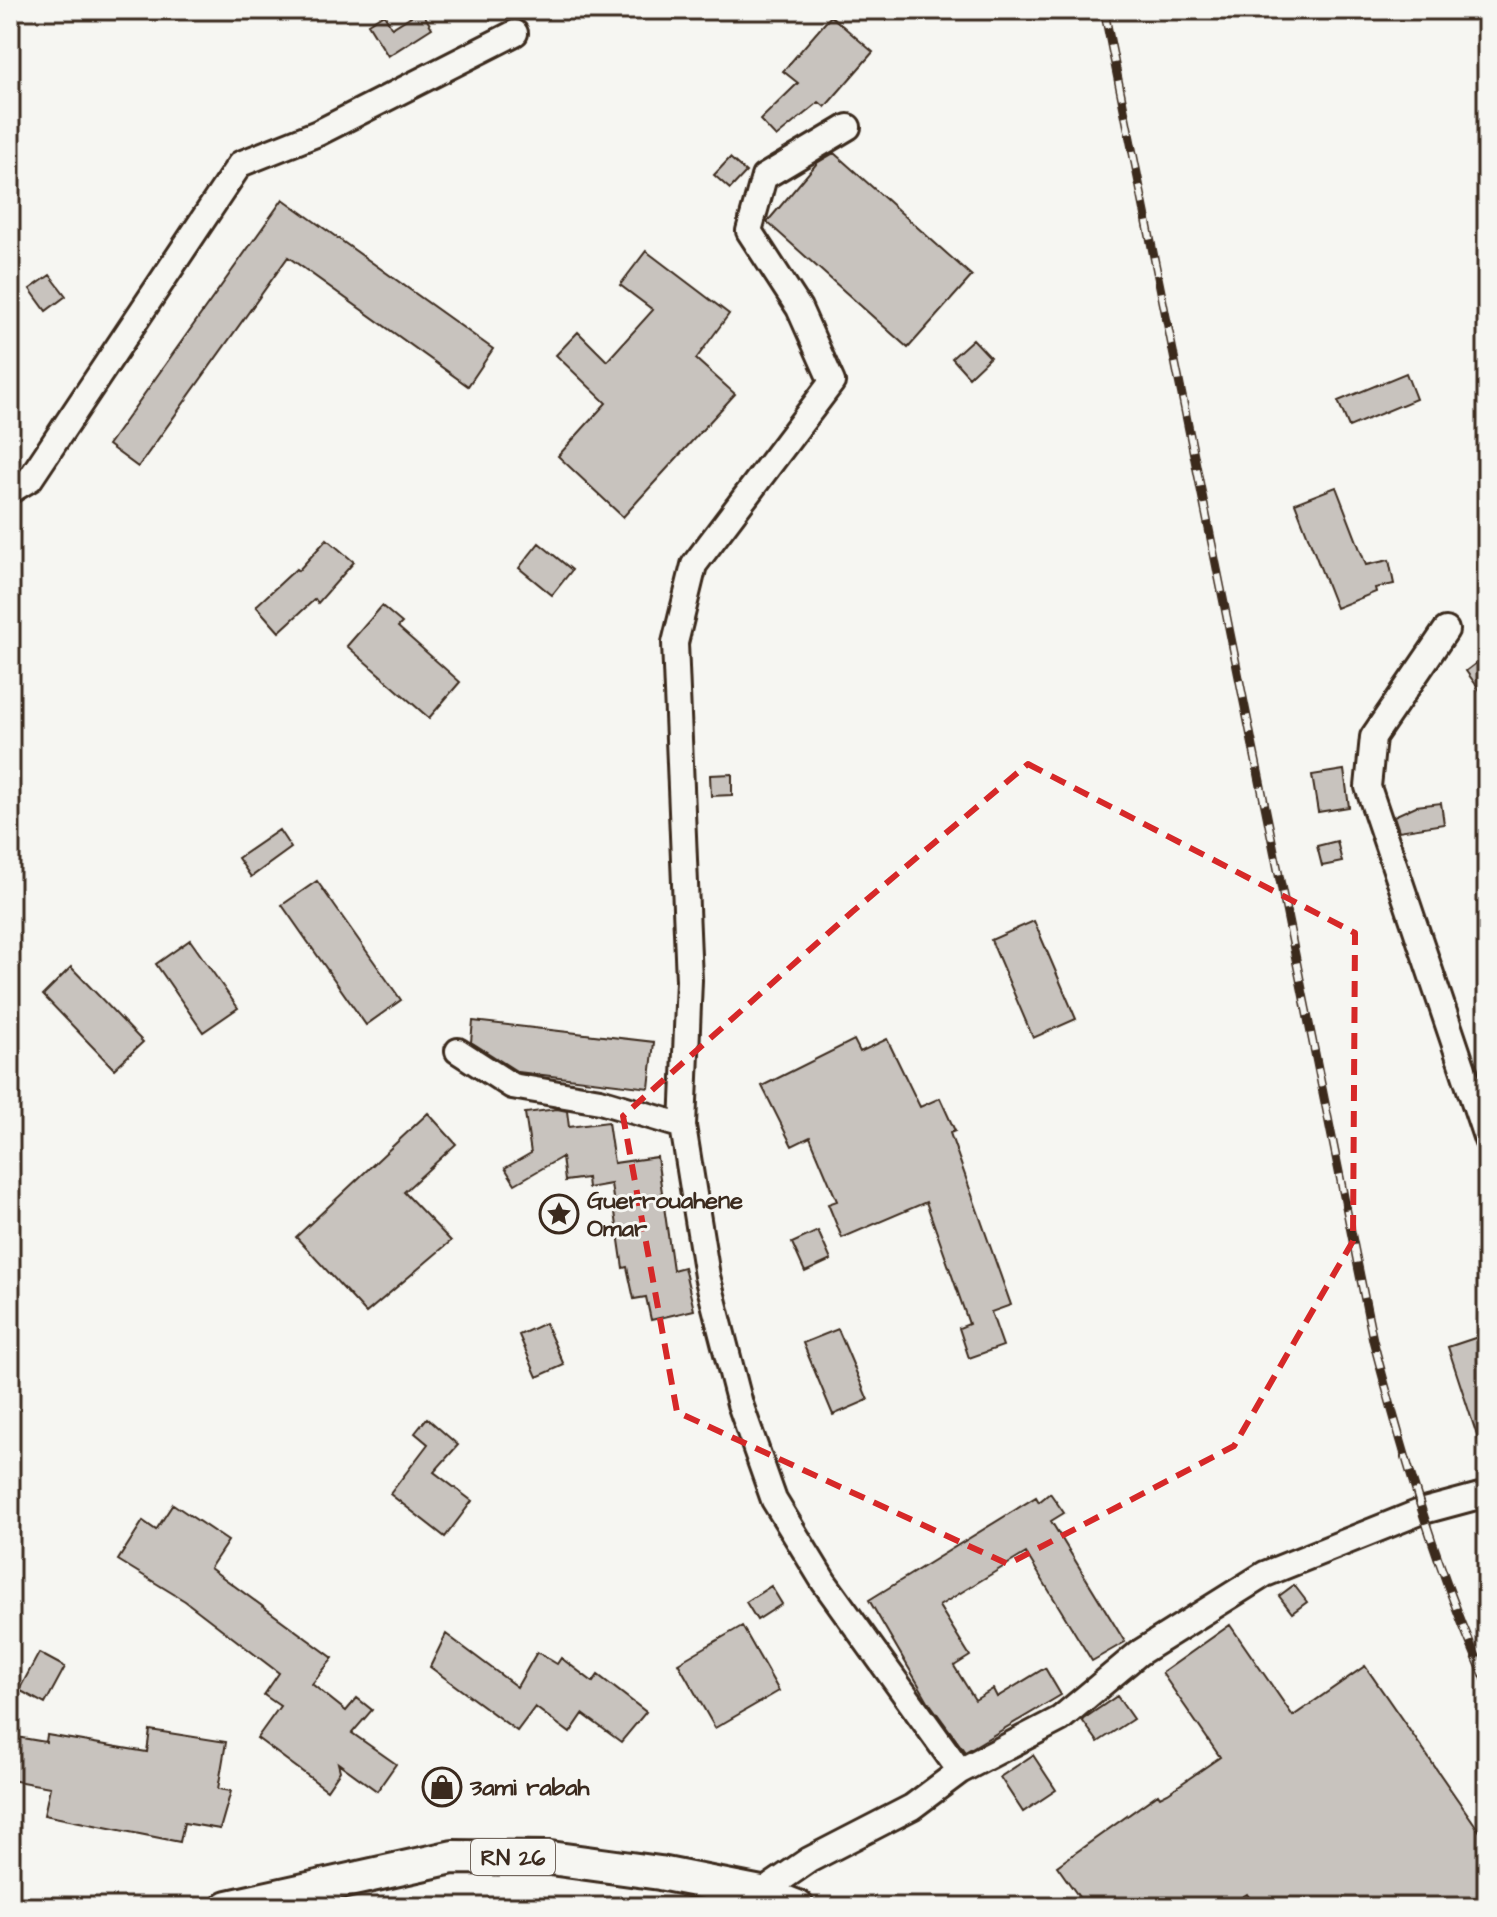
<svg xmlns="http://www.w3.org/2000/svg" width="1497" height="1917" font-family="'Architects Daughter',sans-serif">
<rect width="100%" height="100%" fill="#f6f6f2"/>
<filter id="ink" filterUnits="userSpaceOnUse"><feTurbulence type="fractalNoise" baseFrequency=".0125" numOctaves="2"/><feDisplacementMap in="SourceGraphic" scale="16" xChannelSelector="R" yChannelSelector="G"/><feConvolveMatrix kernelMatrix="1 2 1 2 8 2 1 2 1" color-interpolation-filters="sRGB"/></filter>
<g filter="url(#ink)">
<!-- building -->
<path fill="#c8c3be" stroke="#3b2a1e" stroke-width="2" d="M 421,10 L 432,28 L 388,56 L 368,24 L 384,14 L 392,28 Z
M 831,16 L 873,52 L 825,107 L 819,102 L 776,137 L 760,120 L 798,83 L 783,71 Z
M 834,153 L 972,276 L 908,348 L 767,222 L 817,163 Z
M 730,158 L 746,172 L 730,189 L 714,175 Z
M 283,199 L 493,349 L 468,386 L 288,257 L 138,467 L 108,445 Z
M 646,251 L 729,314 L 696,359 L 735,394 L 623,517 L 558,456 L 606,403 L 556,355 L 578,332 L 607,361 L 653,310 L 620,285 Z
M 50,275 L 66,296 L 46,311 L 30,289 Z
M 973,339 L 990,357 L 969,377 L 952,358 Z
M 1406,373 L 1416,399 L 1349,427 L 1338,401 Z
M 1336,487 L 1366,565 L 1389,560 L 1394,584 L 1375,588 L 1376,592 L 1336,608 L 1295,503 Z
M 327,539 L 354,562 L 318,603 L 315,599 L 279,632 L 256,606 L 296,569 L 298,571 Z
M 539,543 L 572,570 L 552,595 L 519,568 Z
M 382,606 L 402,623 L 398,627 L 460,682 L 429,718 L 347,646 Z
M 1487,655 L 1487,700 L 1466,671 Z
M 1344,770 L 1349,807 L 1318,812 L 1312,775 Z
M 732,774 L 732,795 L 711,796 L 710,775 Z
M 1441,803 L 1444,824 L 1399,831 L 1394,816 L 1416,806 Z
M 279,830 L 291,848 L 251,877 L 238,858 Z
M 1337,841 L 1342,862 L 1322,866 L 1317,846 Z
M 317,881 L 401,1000 L 366,1025 L 282,905 Z
M 1034,921 L 1076,1019 L 1033,1038 L 991,940 Z
M 190,940 L 238,1008 L 203,1032 L 156,964 Z
M 71,967 L 143,1042 L 114,1069 L 43,995 Z
M 473,1021 L 654,1042 L 649,1088 L 518,1072 L 471,1042 Z
M 887,1039 L 920,1107 L 940,1098 L 955,1131 L 950,1133 L 1011,1305 L 991,1312 L 1003,1346 L 969,1358 L 959,1328 L 969,1324 L 926,1202 L 842,1238 L 828,1204 L 837,1201 L 810,1137 L 792,1146 L 762,1086 L 854,1040 L 860,1052 Z
M 557,1109 L 567,1111 L 569,1127 L 608,1122 L 614,1163 L 657,1157 L 673,1270 L 684,1267 L 694,1310 L 651,1320 L 646,1297 L 634,1299 L 627,1267 L 623,1268 L 611,1184 L 588,1188 L 587,1178 L 565,1181 L 562,1157 L 515,1184 L 505,1168 L 531,1153 L 525,1113 Z
M 428,1113 L 456,1144 L 404,1192 L 451,1241 L 366,1313 L 296,1237 Z
M 818,1231 L 831,1260 L 805,1272 L 792,1243 Z
M 545,1323 L 564,1365 L 537,1377 L 519,1335 Z
M 838,1329 L 868,1400 L 833,1415 L 803,1343 Z
M 1487,1334 L 1487,1454 L 1483,1454 L 1448,1347 Z
M 427,1418 L 458,1445 L 434,1472 L 472,1501 L 445,1537 L 390,1494 L 428,1444 L 415,1433 Z
M 1050,1493 L 1064,1513 L 1051,1521 L 1125,1642 L 1092,1661 L 1026,1553 L 939,1606 L 970,1656 L 954,1666 L 975,1700 L 993,1689 L 997,1697 L 1045,1668 L 1061,1695 L 965,1752 L 928,1701 L 869,1600 L 1036,1497 L 1039,1502 Z
M 173,1504 L 228,1541 L 210,1568 L 333,1658 L 312,1684 L 346,1711 L 357,1698 L 372,1710 L 352,1733 L 396,1764 L 377,1791 L 338,1763 L 340,1771 L 327,1790 L 257,1738 L 280,1706 L 264,1695 L 279,1673 L 185,1601 L 118,1560 L 143,1521 L 156,1530 Z
M 1294,1585 L 1307,1602 L 1292,1613 L 1279,1596 Z
M 771,1586 L 782,1604 L 757,1620 L 746,1602 Z
M 1230,1625 L 1293,1716 L 1365,1666 L 1487,1842 L 1487,1907 L 1256,1907 L 1247,1894 L 1225,1907 L 1086,1907 L 1057,1866 L 1158,1794 L 1160,1797 L 1168,1793 L 1220,1757 L 1162,1673 Z
M 742,1626 L 779,1691 L 715,1728 L 678,1663 Z
M 446,1634 L 517,1687 L 537,1652 L 557,1664 L 561,1658 L 593,1682 L 598,1675 L 646,1712 L 621,1742 L 583,1714 L 570,1733 L 535,1707 L 517,1731 L 430,1667 Z
M 39,1653 L 65,1667 L 45,1704 L 19,1690 Z
M 1117,1696 L 1133,1719 L 1098,1742 L 1082,1720 Z
M 150,1730 L 226,1742 L 218,1789 L 231,1791 L 220,1829 L 184,1823 L 180,1842 L 44,1815 L 50,1787 L 10,1780 L 10,1736 L 46,1742 L 47,1735 L 147,1752 Z
M 1033,1755 L 1056,1790 L 1023,1812 L 1000,1777 Z"/>
<g fill="none" stroke-linecap="round" stroke-linejoin="round">
<defs>
<path id="minor" d="M 848,127 L 764,177 L 749,231 L 799,308 L 832,382 L 694,565 L 675,643 L 689,980 L 683,1126 L 707,1276 L 740,1404 L 774,1500 L 824,1582 L 960,1771
M 10,491 L 30,479 L 240,164 L 318,133 L 515,33
M 1446,630 L 1373,737 L 1368,787 L 1487,1140
M 458,1051 L 512,1086 L 600,1101 L 683,1126
M 761,1893 L 809,1860 L 912,1807 L 960,1771 L 1060,1719 L 1139,1653 L 1265,1574 L 1420,1512 L 1487,1494"/>
<path id="major" d="M 228,1907 L 453,1857 L 550,1858 L 660,1873 L 761,1893 L 797,1907"/>
</defs>
<!-- minor casing -->
<use href="#minor" stroke="#3b2a1e" stroke-width="30"/>
<!-- major casing -->
<use href="#major" stroke="#3b2a1e" stroke-width="38"/>
<!-- minor -->
<use href="#minor" stroke="#f6f6f2" stroke-width="24"/>
<!-- major -->
<use href="#major" stroke="#f6f6f2" stroke-width="32"/>
<defs>
<path id="rail" d="M 1104,10 L 1373,1340 C 1404,1457 1437,1571 1487,1682"/>
</defs>
<!-- rail casing -->
<use href="#rail" stroke="#3b2a1e" stroke-width="9"/>
<!-- rail -->
<use href="#rail" stroke="#f6f6f2" stroke-width="6" stroke-dasharray="18" stroke-linecap="butt"/>
</g>
</g>
<!-- marked area -->
<path fill="none" stroke="#d62828" stroke-width="6" stroke-dasharray="16 10" stroke-linejoin="round" d="M 1028,764 L 1355,933 L 1353,1241 L 1234,1446 L 1008,1564 L 677,1412 L 623,1116 L 852,912 Z"/>
<!-- icons -->
<defs>
<symbol id="sight-ring" viewBox="-11 -11 22 22"><circle r="9.5" fill="#f6f6f2" stroke="#3b2a1e" stroke-width="1.5"/><path d="M0-6L1.8-2.2L6-1.7L2.9 1.2L3.7 5.4L0 3.3L-3.7 5.4L-2.9 1.2L-6-1.7L-1.8-2.2Z" fill="#3b2a1e"/></symbol>
<symbol id="shop-ring" viewBox="-11 -11 22 22"><circle r="9.5" fill="#f6f6f2" stroke="#3b2a1e" stroke-width="1.5"/><path d="M-5-2.5h2.3a2.7 3.5 0 0 1 5.4 0H5L5.5 6h-11ZM-1.5-2.5h3a1.5 2.3 0 0 0-3 0Z" fill="#3b2a1e"/></symbol>
</defs>
<g fill-rule="evenodd">
<use href="#sight-ring" x="537" y="1192" width="44" height="44"/>
<use href="#shop-ring" x="420" y="1765" width="44" height="44"/>
</g>
<g text-anchor="middle" stroke-width="6" stroke-linejoin="round" paint-order="stroke">
<!-- shield labels -->
<rect fill="#f6f6f2" stroke="#73675e" stroke-width="2" x="471" y="1839" width="84" height="36" rx="6"/>
<g font-size="22" font-weight="bold" fill="#3b2a1e">
<text x="513" y="1865">RN 26</text>
</g>
<!-- poi labels -->
<g font-size="24" font-weight="bold" fill="#3b2a1e" stroke="#f6f6f2" text-anchor="start">
<text x="587" y="1208">Guerrouahene<tspan x="587" dy="28">Omar</tspan></text>
<text x="470" y="1795">3ami rabah</text>
</g>
</g>
<!-- margin -->
<rect width="1497" height="1917" fill="none" stroke="#f6f6f2" stroke-width="40"/>
<rect x="20" y="20" width="1457" height="1877" fill="none" stroke="#3b2a1e" stroke-width="3" filter="url(#ink)"/>
</svg>
